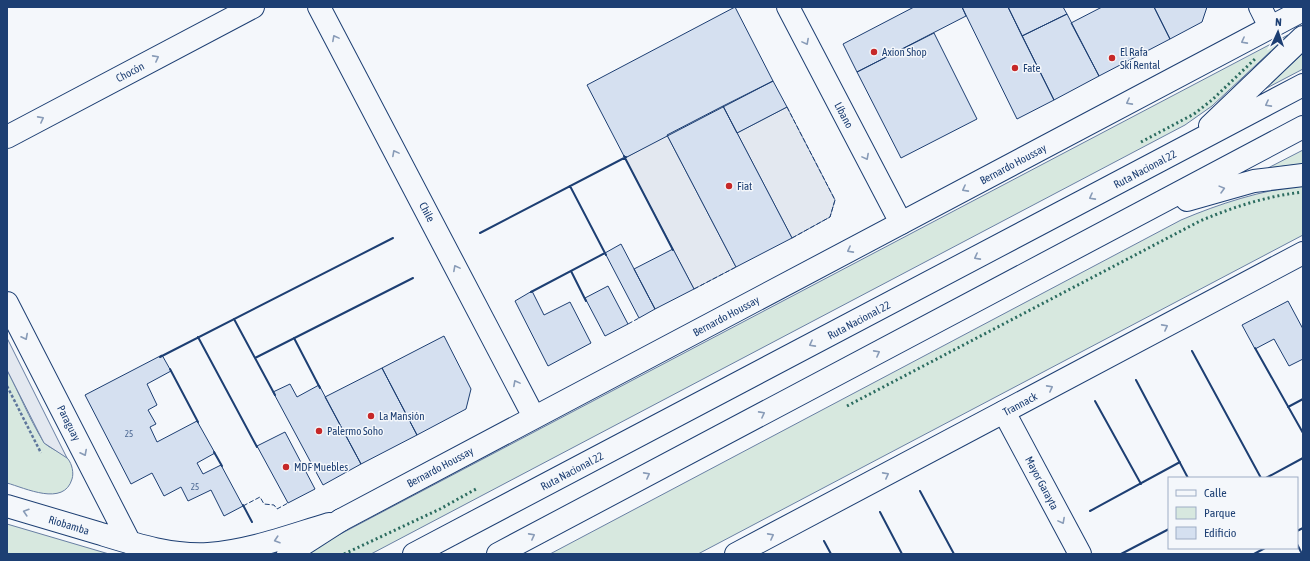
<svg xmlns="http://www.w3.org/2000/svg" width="1310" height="561" font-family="'Asap Condensed',sans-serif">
<rect width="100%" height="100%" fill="#f4f7fb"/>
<!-- green -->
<path fill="#d7e8df" stroke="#687fa3" d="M 1288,35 L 1212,106 L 1185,125 L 371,554 L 306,554 L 329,540 Z
M 1303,53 L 1303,69 L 1263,90 Z
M 1303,150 L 1303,164 L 1268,168 Z
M 1303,185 L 1303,235 L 698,554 L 550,554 L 1181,220 C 1221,203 1260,191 1303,185 Z
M 7,370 C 19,393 29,418 43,441 C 48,449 62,451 68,459 C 72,464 74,473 72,479 C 64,507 25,488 7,483 Z
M 7,524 L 109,554 L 7,554 Z"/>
<!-- parking -->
<path fill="#e3e8f0" stroke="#687fa3" d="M 787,107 L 835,200 L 830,217 L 792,238 L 737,133 Z
M 667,135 L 736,267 L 694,289 L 625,158 Z
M 7,338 L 67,458 L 44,443 L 7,370 Z"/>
<!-- building -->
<path fill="#d5e0f0" stroke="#1d3f73" d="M 735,7 L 773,81 L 625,158 L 587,85 Z
M 914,7 L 962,7 L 966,16 L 857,72 L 843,44 Z
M 962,7 L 1008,7 L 1054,100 L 1017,119 Z
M 1008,7 L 1063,7 L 1067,14 L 1022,36 Z
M 1102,7 L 1154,7 L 1170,39 L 1099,76 L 1071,23 Z
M 1154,7 L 1207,7 L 1202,22 L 1170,39 Z
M 1067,14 L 1099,76 L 1054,100 L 1022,36 Z
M 934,33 L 977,119 L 901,158 L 857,72 Z
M 773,81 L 787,107 L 737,133 L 723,106 Z
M 723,106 L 792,238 L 736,267 L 667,135 Z
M 621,244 L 655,309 L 639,318 L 605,253 Z
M 673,249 L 694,289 L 655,309 L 634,269 Z
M 608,286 L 628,324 L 605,336 L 585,298 Z
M 532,291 L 544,315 L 570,302 L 591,343 L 548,366 L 515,301 Z
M 1288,301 L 1303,329 L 1303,359 L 1289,366 L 1274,339 L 1255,349 L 1242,325 Z
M 444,336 L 471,389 L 466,409 L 417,435 L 382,368 Z
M 162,355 L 171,371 L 147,384 L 157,405 L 148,410 L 156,424 L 150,427 L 157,442 L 197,421 L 215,453 L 197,463 L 203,474 L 221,465 L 243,506 L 224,516 L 211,490 L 188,501 L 181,487 L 164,496 L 152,473 L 131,484 L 85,395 Z
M 382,368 L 417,435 L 361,464 L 325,397 Z
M 290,384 L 297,397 L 319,385 L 361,464 L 323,485 L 273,392 Z
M 285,432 L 315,489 L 288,503 L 257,446 Z"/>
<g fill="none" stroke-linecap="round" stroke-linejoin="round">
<defs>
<path id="street" d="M 319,7 L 534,417
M 788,7 L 901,223
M 1260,7 L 1270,27
M 7,137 L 253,7
M 7,303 L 130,543
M 1004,412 L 1080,554
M 7,506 C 37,515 67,524 98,533 C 134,544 170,556 208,554 C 250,551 289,536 329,524"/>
<path id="secondary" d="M 341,520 L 1303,10
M 736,554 L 1303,253"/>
<path id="primary" d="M 1210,126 L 1303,37
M 1187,200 L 1254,181 L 1303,175
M 288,554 L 341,520
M 414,554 L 1303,85
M 498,554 L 1303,127"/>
</defs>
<!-- street casing -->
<use href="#street" stroke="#1d3f73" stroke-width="24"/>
<!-- secondary casing -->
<use href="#secondary" stroke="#1d3f73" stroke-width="24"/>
<!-- primary casing -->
<use href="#primary" stroke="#1d3f73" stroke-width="24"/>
<!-- path -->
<path stroke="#5e769c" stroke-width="2.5" stroke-dasharray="3 2" stroke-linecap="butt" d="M 7,386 L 41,453"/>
<!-- street -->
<use href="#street" stroke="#f4f7fb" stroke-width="22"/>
<!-- secondary -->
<use href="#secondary" stroke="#f4f7fb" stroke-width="22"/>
<!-- primary -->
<use href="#primary" stroke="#f4f7fb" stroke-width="22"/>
<!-- hedge -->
<path stroke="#2c6c60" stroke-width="3" stroke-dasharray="2 3" stroke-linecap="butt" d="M 1141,142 L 1194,114 L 1212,100 L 1256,58
M 847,406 L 1200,221 C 1233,207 1267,196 1303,192
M 344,554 L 440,509 L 476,489"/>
<!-- fence -->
<path stroke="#1d3f73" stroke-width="1" stroke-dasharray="5 2" stroke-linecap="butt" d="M 787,107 L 835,200 L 830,217 L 792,238
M 694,289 L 736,267
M 628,324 L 639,318
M 243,506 L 260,497 L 264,504 L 274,505 L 277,509 L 288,503"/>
<!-- wall -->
<path stroke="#1d3f73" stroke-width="2" d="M 624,156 L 673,250
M 570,186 L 606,255
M 480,233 L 626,157
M 571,271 L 586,301
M 531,292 L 605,253
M 234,319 L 275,395
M 198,337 L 257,447
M 294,338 L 320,388
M 1255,348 L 1303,433
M 1192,351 L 1261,478
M 160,357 L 393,238
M 255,358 L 413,278
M 170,369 L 198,422
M 1136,380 L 1188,478
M 1095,401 L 1141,484
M 1288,407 L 1303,399
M 214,452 L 222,466
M 1266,478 L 1303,458
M 920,491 L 954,554
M 243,505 L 252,522
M 1090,511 L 1180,462
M 880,512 L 902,554
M 1297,531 L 1303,528
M 824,541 L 831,554
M 1297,544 L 1302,554
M 1121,554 L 1169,529
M 1254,554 L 1265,548"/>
</g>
<!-- one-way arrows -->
<defs><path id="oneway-chevron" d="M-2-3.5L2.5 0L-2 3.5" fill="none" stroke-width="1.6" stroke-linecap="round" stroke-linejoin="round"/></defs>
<g stroke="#889bb7">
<use href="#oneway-chevron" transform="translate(335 38) rotate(-118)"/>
<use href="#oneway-chevron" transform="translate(1244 41) rotate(152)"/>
<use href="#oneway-chevron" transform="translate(806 42) rotate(62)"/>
<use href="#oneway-chevron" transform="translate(156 58) rotate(-28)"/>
<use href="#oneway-chevron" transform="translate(1129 102) rotate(152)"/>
<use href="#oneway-chevron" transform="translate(1268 104) rotate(152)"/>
<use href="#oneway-chevron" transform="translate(41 119) rotate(-28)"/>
<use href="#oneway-chevron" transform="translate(395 153) rotate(-118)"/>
<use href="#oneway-chevron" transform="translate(866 157) rotate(62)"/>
<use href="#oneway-chevron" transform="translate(965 189) rotate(152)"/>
<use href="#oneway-chevron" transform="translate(1222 189) rotate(-15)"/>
<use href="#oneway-chevron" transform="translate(1092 197) rotate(152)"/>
<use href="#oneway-chevron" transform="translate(850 250) rotate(152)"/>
<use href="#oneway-chevron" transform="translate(977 257) rotate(152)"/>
<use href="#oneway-chevron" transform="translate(456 268) rotate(-118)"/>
<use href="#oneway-chevron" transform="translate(1165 327) rotate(-28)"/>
<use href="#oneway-chevron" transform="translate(25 337) rotate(63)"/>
<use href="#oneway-chevron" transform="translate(812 344) rotate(152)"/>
<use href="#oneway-chevron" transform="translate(877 353) rotate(-28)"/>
<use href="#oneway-chevron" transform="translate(516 383) rotate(-118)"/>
<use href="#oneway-chevron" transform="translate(1050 388) rotate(-28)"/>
<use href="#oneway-chevron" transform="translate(762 414) rotate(-28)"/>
<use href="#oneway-chevron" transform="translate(84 453) rotate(63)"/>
<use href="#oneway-chevron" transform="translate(647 475) rotate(-28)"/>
<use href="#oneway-chevron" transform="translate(886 475) rotate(-28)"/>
<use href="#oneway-chevron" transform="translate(26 512) rotate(-163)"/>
<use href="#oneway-chevron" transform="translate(1062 521) rotate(62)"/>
<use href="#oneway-chevron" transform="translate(532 536) rotate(-28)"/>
<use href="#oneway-chevron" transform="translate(771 536) rotate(-28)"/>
<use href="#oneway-chevron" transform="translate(277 540) rotate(162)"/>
</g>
<!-- markers -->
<g fill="#c62828" stroke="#f4f7fb" stroke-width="1.5">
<circle cx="874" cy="52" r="4"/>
<circle cx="1112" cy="58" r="4"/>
<circle cx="1015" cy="68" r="4"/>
<circle cx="729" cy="186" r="4"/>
<circle cx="371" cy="416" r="4"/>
<circle cx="319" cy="431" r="4"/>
<circle cx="286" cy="467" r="4"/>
</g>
<g text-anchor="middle" stroke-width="3" stroke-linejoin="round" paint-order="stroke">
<!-- number labels -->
<g font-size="9" fill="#4b6792">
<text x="129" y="437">25</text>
<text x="195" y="490">25</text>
</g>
<!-- poi labels -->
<g font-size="11" fill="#1d3f73" stroke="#f4f7fb" text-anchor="start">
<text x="882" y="56">Axion Shop</text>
<text x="1120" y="56">El Rafa<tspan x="1120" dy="13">Ski Rental</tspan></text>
<text x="1023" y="72">Fate</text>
<text x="737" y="190">Fiat</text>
<text x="379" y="420">La Mansión</text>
<text x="327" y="435">Palermo Soho</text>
<text x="294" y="471">MDF Muebles</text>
</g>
<!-- street labels -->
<g font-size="11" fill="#1d3f73" stroke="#f4f7fb">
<text transform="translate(130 72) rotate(-28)" y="4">Chocón</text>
<text transform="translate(844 115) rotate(62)" y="4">Líbano</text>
<text transform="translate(1013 164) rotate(-28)" y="4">Bernardo Houssay</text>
<text transform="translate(1145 169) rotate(-28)" y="4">Ruta Nacional 22</text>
<text transform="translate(427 212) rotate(62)" y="4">Chile</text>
<text transform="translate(726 316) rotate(-28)" y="4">Bernardo Houssay</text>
<text transform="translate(859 320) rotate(-28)" y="4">Ruta Nacional 22</text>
<text transform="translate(1020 404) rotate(-28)" y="4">Trannack</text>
<text transform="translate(69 423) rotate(63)" y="4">Paraguay</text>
<text transform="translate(440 467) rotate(-28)" y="4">Bernardo Houssay</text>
<text transform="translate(572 471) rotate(-28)" y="4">Ruta Nacional 22</text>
<text transform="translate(1042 483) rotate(62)" y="4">Mayor Garayta</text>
<text transform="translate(69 525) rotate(17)" y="4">Riobamba</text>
</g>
</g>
<!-- border -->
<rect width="1310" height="561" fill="none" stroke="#1d3f73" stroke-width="16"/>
<!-- legend -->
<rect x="1168" y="477" width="130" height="72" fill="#f4f7fb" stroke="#9eadc5"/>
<rect x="1176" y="490" width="20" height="6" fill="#f4f7fb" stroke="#9eadc5"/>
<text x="1204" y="497" font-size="12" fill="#1d3f73">Calle</text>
<rect x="1176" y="507" width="20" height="12" fill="#d7e8df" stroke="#9eadc5"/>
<text x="1204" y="517" font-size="12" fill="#1d3f73">Parque</text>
<rect x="1176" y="527" width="20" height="12" fill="#d5e0f0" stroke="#9eadc5"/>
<text x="1204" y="537" font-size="12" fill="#1d3f73">Edificio</text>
<!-- north arrow -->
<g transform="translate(1278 32) rotate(3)" stroke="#f4f7fb" stroke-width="3" paint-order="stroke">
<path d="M0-3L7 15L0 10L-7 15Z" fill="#1d3f73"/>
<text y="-6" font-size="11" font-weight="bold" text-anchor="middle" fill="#1d3f73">N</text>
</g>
</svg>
